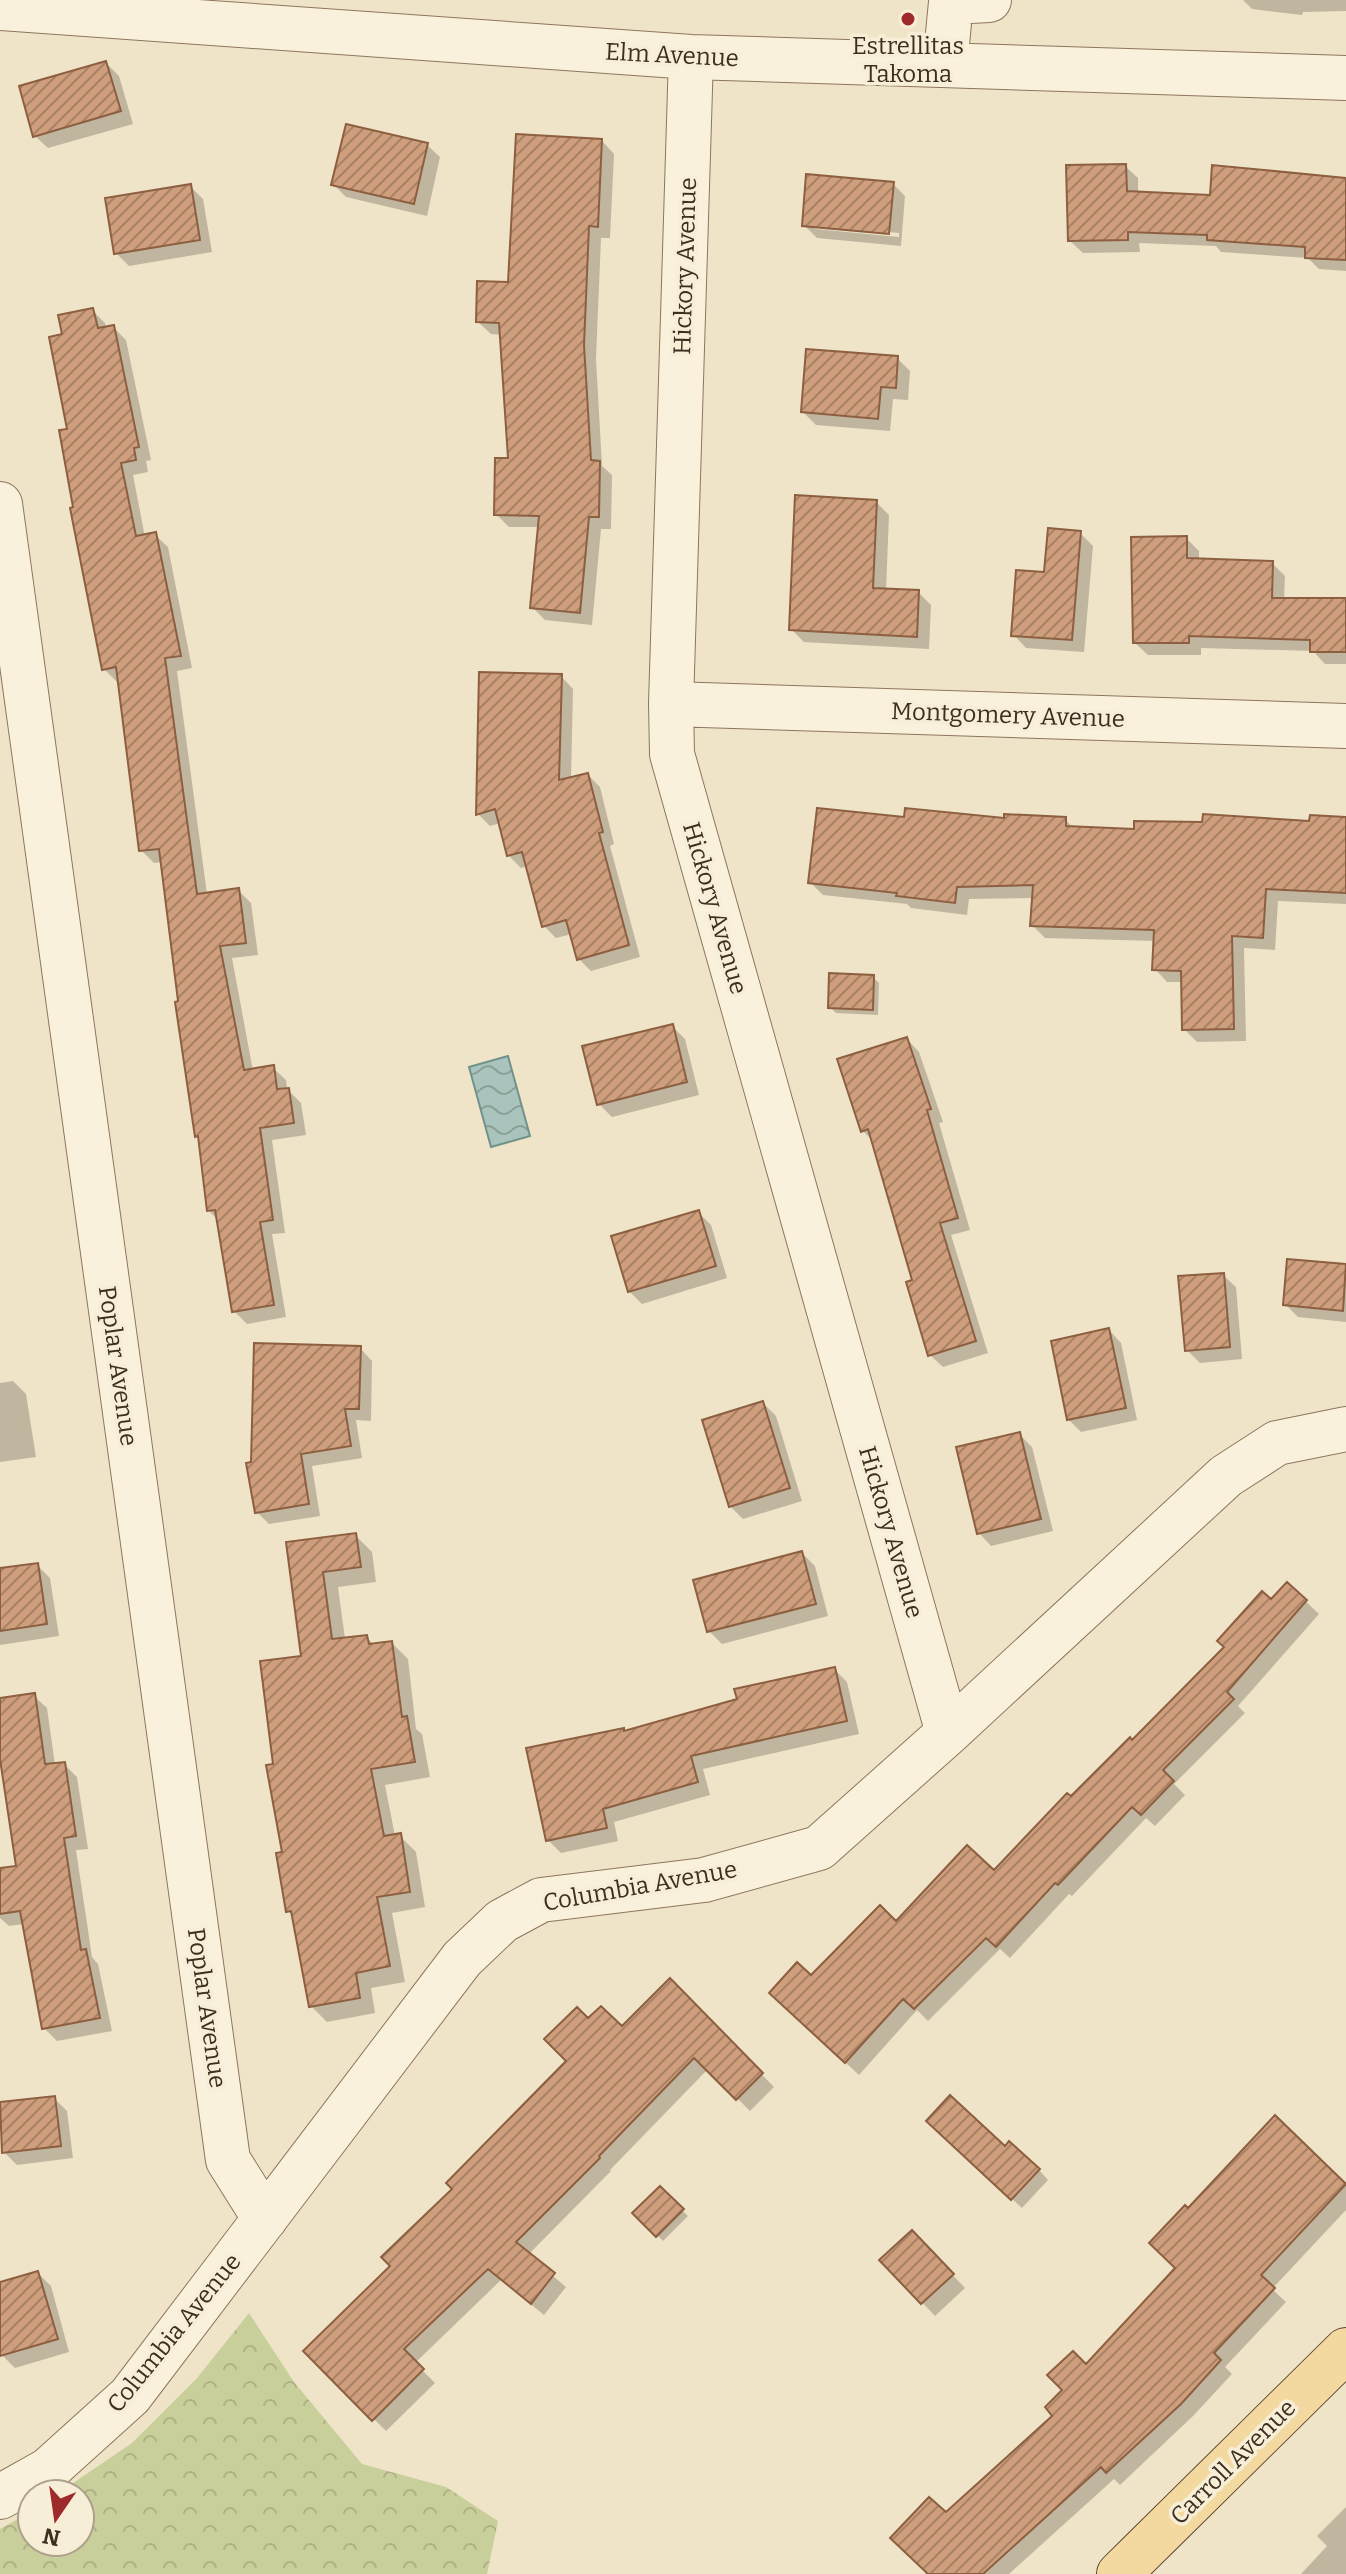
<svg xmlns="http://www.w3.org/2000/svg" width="1346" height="2574" font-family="Bitter,serif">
<defs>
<pattern id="forest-crowns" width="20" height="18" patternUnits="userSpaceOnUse" patternTransform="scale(2)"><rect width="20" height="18" fill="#c9cf9b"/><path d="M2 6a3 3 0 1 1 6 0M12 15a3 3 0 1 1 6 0" fill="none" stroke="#aeb285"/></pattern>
<pattern id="water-waves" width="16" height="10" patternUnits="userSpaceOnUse" patternTransform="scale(2)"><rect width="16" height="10" fill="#a9c4bc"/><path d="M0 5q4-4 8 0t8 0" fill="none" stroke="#8ba098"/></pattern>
<pattern id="building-hatch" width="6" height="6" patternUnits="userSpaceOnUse" patternTransform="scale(2)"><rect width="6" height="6" fill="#cf9f7d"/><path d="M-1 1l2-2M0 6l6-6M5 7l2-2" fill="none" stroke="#a98266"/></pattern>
</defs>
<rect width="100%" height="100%" fill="#f0e4c8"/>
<!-- forest -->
<path fill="url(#forest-crowns)" d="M 249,2313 L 294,2382 L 362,2464 L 446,2487 L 498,2521 L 487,2574 L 0,2574 L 0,2529 L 32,2511 L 32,2542 L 80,2542 L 80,2494 L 57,2494 L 132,2443 L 197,2378 Z"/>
<!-- water -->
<path fill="url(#water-waves)" stroke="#6f938a" stroke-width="2" d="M 508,1056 L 530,1136 L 491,1147 L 469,1067 Z"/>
<!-- shadow -->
<path fill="#0003" fill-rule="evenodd" d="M 1234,0 L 1346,0 L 1346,11 L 1303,12 L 1302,15 L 1252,9 L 1243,0 Z
M 106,63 L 119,76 L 133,124 L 48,148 L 35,136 Z
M 602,141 L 614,154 L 610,238 L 601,238 L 596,359 L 602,466 L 612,475 L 611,529 L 601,529 L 592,625 L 545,620 L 532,607 L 539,527 L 509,527 L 496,514 L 510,460 L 502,335 L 491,334 L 478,322 L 510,284 Z
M 427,145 L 440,157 L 427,216 L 346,197 L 334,185 Z
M 1125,166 L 1138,178 L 1138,193 L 1212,198 L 1346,180 L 1346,271 L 1319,269 L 1308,258 L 1221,252 L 1216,246 L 1139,243 L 1140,252 L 1083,253 L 1070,241 Z
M 893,184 L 905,196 L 901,246 L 817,238 L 804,225 ZM 815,225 L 899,233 L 899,237 L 815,229 Z
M 190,186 L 203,199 L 212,252 L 129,266 L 116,253 Z
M 92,310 L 105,323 L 106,328 L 113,327 L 126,340 L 151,460 L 146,461 L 148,472 L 133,475 L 145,537 L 155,535 L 168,547 L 192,668 L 177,671 L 207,894 L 238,890 L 251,903 L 258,955 L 232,958 L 253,1071 L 273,1068 L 286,1080 L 287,1089 L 301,1103 L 306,1135 L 272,1140 L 285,1233 L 272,1234 L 286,1317 L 247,1324 L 234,1311 L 218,1220 L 208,1210 L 163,862 L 154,863 L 141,850 L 120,681 L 117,682 L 104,669 L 65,336 Z
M 897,358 L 910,371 L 908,400 L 893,399 L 890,431 L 816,425 L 803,412 Z
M 876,502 L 889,515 L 886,591 L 918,592 L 931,605 L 929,649 L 804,642 L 791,629 Z
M 1080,533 L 1093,546 L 1084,652 L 1026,648 L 1014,635 L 1046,575 Z
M 1186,538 L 1199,551 L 1199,561 L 1272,563 L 1285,576 L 1284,600 L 1346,600 L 1346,664 L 1325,664 L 1313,651 L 1201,648 L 1201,655 L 1148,655 L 1135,643 Z
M 561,676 L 573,689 L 571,779 L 588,775 L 600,787 L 614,844 L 610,846 L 640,957 L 591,971 L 578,958 L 572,934 L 556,938 L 544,926 L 528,866 L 521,868 L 508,855 L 501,823 L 490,826 L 478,814 Z
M 1065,819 L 1074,829 L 1136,831 L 1346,819 L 1346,904 L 1278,901 L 1275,950 L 1244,948 L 1246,1041 L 1197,1042 L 1184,1029 L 1183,982 L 1167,982 L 1155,969 L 1156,941 L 1045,938 L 1032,925 L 1034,898 L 969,899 L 967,915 L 911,908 L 907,904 L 823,895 L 810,882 L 906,820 Z
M 873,977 L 879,983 L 878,1015 L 836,1013 L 830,1007 Z
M 672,1026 L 685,1039 L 699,1095 L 612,1117 L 599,1104 Z
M 907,1039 L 919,1052 L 943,1122 L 939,1123 L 970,1230 L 951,1235 L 988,1353 L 943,1367 L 930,1355 L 914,1281 L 874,1142 L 863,1131 Z
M 698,1212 L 711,1225 L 727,1278 L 642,1304 L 629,1291 Z
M 1289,1261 L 1346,1266 L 1346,1322 L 1298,1317 L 1285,1304 Z
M 1223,1275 L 1236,1287 L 1242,1359 L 1200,1363 L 1187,1350 Z
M 1109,1330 L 1121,1343 L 1137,1420 L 1081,1432 L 1068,1419 Z
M 360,1348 L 372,1361 L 371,1421 L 356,1420 L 362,1458 L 312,1466 L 320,1516 L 269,1524 L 257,1512 Z
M 13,1381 L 26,1394 L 36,1457 L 0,1462 L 0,1383 Z
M 763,1403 L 776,1416 L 802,1501 L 743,1519 L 730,1506 Z
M 1019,1434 L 1032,1447 L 1053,1531 L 991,1546 L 979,1533 Z
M 356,1536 L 372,1552 L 376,1582 L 338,1587 L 345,1639 L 366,1637 L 375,1646 L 392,1643 L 408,1659 L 416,1729 L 422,1734 L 430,1777 L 385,1785 L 395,1836 L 400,1836 L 416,1852 L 425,1907 L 392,1913 L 405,1982 L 371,1988 L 375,2013 L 327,2022 L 311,2006 L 294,1917 L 288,1911 L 285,1854 L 275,1765 L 304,1658 L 288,1544 Z
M 802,1553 L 815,1566 L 828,1616 L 722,1644 L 709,1631 Z
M 37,1565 L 50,1578 L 59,1636 L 0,1645 L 0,1570 Z
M 1287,1584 L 1319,1614 L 1238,1706 L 1245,1713 L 1174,1784 L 1185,1795 L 1155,1826 L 1146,1818 L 1072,1896 L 1069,1894 L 1010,1958 L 1000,1949 L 928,2021 L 917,2010 L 859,2075 L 784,2005 L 811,1977 L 896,1924 L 994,1873 L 1132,1742 Z
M 834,1669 L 847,1682 L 859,1734 L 703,1769 L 710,1795 L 614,1822 L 618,1841 L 561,1853 L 548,1840 L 625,1733 L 739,1701 Z
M 34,1696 L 47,1708 L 55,1765 L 64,1764 L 77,1777 L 88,1849 L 76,1850 L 92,1957 L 98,1964 L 112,2031 L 57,2041 L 44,2028 L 24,1924 L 9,1926 L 0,1918 L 0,1870 L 19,1867 L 3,1767 L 0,1767 L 0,1701 Z
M 670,1981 L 774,2087 L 750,2111 L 708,2069 L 610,2170 L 611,2171 L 528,2255 L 566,2287 L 544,2315 L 501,2280 L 415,2363 L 435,2383 L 386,2431 L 306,2351 L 393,2266 L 455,2189 L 569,2061 L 588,2021 L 622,2029 Z
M 54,2098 L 67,2111 L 73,2158 L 17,2165 L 4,2152 L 0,2104 Z
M 1275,2118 L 1346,2185 L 1346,2210 L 1272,2289 L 1286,2302 L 1225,2367 L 1232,2374 L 1193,2416 L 1120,2485 L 1114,2479 L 1009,2574 L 925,2574 L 946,2515 L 1055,2416 L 1086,2367 L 1178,2268 L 1188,2211 Z
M 938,2130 L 1005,2149 L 1039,2170 L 1048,2180 L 1022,2208 Z
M 660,2189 L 688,2216 L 663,2241 L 635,2213 Z
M 912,2232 L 965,2288 L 935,2316 L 882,2260 Z
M 38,2273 L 51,2286 L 69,2352 L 15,2368 L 2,2355 L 0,2347 L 0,2284 Z
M 1346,2507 L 1346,2574 L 1301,2574 L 1327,2546 L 1317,2536 Z"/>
<!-- building -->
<path fill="url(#building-hatch)" stroke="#8d5f41" stroke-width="2" d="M 106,61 L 121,111 L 33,137 L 19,86 Z
M 346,124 L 428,143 L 414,204 L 331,185 Z
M 516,134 L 602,139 L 598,227 L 589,226 L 584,345 L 591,460 L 600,461 L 599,517 L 589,517 L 580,613 L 530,608 L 539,516 L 494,515 L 495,458 L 508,458 L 499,323 L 476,322 L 477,281 L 508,282 Z
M 1126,164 L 1127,191 L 1210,195 L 1212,165 L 1346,178 L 1346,260 L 1305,258 L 1305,247 L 1207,240 L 1207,235 L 1128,232 L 1128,240 L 1068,241 L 1066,165 Z
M 806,174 L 894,182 L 889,234 L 802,226 Z
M 191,184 L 200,240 L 114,254 L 105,198 Z
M 93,308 L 98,328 L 114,325 L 139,447 L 134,448 L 136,460 L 121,463 L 136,536 L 156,532 L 181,656 L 165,658 L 197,894 L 239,888 L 246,943 L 220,946 L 244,1070 L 274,1065 L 277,1089 L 289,1088 L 294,1123 L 260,1128 L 273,1220 L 260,1222 L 274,1305 L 232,1312 L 215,1210 L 207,1211 L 198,1136 L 195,1137 L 175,1002 L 178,1001 L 159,849 L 139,851 L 116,667 L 102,670 L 70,508 L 73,507 L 59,430 L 67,429 L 49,337 L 62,334 L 58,315 Z
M 806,349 L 898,356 L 896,388 L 881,387 L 878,419 L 801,412 Z
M 795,495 L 877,500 L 873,588 L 919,590 L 917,637 L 789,630 Z
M 1048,528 L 1081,531 L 1072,640 L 1011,636 L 1016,570 L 1044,572 Z
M 1187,536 L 1187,558 L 1273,561 L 1272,598 L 1346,598 L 1346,652 L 1310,652 L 1310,640 L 1189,636 L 1189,643 L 1133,643 L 1131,537 Z
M 479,672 L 562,674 L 559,780 L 588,773 L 603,832 L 599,833 L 629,945 L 577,960 L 566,920 L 542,927 L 522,852 L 507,856 L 495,809 L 476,815 Z
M 817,808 L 904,817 L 905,808 L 1004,818 L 1004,814 L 1066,817 L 1066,826 L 1134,829 L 1134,821 L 1202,822 L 1203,814 L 1309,821 L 1310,815 L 1346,817 L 1346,893 L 1266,889 L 1263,938 L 1232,936 L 1234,1029 L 1182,1030 L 1181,971 L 1152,970 L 1154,930 L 1030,926 L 1033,885 L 957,887 L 955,903 L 896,896 L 897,893 L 808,883 Z
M 829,973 L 874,975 L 873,1010 L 828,1008 Z
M 673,1024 L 687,1082 L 597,1105 L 582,1046 Z
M 907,1037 L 931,1109 L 927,1110 L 958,1218 L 940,1223 L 976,1341 L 928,1356 L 906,1282 L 912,1280 L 868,1129 L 861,1132 L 837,1059 Z
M 699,1210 L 716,1266 L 628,1292 L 611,1236 Z
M 1287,1259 L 1346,1264 L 1343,1311 L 1283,1305 Z
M 1224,1273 L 1230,1347 L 1185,1351 L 1178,1276 Z
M 1109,1328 L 1126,1408 L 1067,1420 L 1051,1341 Z
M 254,1343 L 361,1346 L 359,1409 L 345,1409 L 351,1446 L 301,1454 L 309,1504 L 255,1513 L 246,1463 L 251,1462 Z
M 763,1401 L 790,1488 L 729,1507 L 702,1420 Z
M 1020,1432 L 1041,1519 L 977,1534 L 956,1447 Z
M 356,1533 L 361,1567 L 323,1572 L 332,1639 L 367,1635 L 369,1644 L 392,1641 L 402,1717 L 407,1716 L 415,1762 L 371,1769 L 384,1836 L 401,1833 L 410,1892 L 377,1897 L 390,1966 L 356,1973 L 360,1998 L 309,2007 L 291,1911 L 286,1912 L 276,1853 L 282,1852 L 266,1765 L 273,1764 L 260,1661 L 301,1656 L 286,1542 Z
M 802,1551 L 816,1604 L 707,1632 L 693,1580 Z
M 38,1563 L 47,1624 L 0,1631 L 0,1568 Z
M 1287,1582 L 1307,1600 L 1227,1692 L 1234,1699 L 1163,1770 L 1174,1781 L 1141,1815 L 1132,1807 L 1058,1885 L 1055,1883 L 996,1947 L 986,1938 L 914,2009 L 903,1999 L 845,2063 L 769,1993 L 797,1962 L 811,1975 L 880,1905 L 896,1921 L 967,1845 L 994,1870 L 1067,1793 L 1071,1796 L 1130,1737 L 1132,1740 L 1224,1647 L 1217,1641 L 1262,1591 L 1271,1599 Z
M 835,1667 L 847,1721 L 691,1756 L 698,1782 L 603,1809 L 607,1828 L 546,1841 L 526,1748 L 624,1728 L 624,1731 L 737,1699 L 734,1689 Z
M 35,1693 L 45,1764 L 65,1762 L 76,1836 L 64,1838 L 81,1950 L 86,1949 L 100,2018 L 42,2029 L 20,1911 L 0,1914 L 0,1868 L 16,1866 L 0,1759 L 0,1698 Z
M 670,1978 L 763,2073 L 736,2100 L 694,2058 L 599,2156 L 600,2158 L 516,2242 L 555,2273 L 531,2304 L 488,2269 L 404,2349 L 424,2369 L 372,2421 L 303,2351 L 390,2266 L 381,2257 L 452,2189 L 446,2183 L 566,2061 L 544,2039 L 577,2007 L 588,2018 L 601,2006 L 622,2026 Z
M 950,2095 L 1005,2146 L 1009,2141 L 1040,2169 L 1011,2200 L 926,2121 Z
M 55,2096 L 61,2146 L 2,2153 L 0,2102 Z
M 1275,2115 L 1346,2184 L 1261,2275 L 1275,2288 L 1214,2353 L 1221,2360 L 1181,2404 L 1106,2473 L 1101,2467 L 983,2574 L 928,2574 L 890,2538 L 929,2497 L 946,2512 L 1052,2416 L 1045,2407 L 1062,2390 L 1047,2375 L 1073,2351 L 1086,2364 L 1175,2268 L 1149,2243 L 1185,2205 L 1188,2208 Z
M 660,2186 L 684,2209 L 656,2237 L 632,2213 Z
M 912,2230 L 954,2274 L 921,2304 L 879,2260 Z
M 38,2271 L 58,2339 L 0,2356 L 0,2282 Z"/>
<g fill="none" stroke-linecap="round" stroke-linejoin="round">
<defs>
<path id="minor" d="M 0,8 L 691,57 L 1346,78
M 691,57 L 671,704 L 672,754 L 948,1733
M 945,65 L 951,2 L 989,0
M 0,504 L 228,2160 L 265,2219
M 671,704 L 1346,726
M 0,2497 L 48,2470 L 130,2396 L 462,1959 L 502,1921 L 541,1900 L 704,1880 L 819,1848 L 948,1733 L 1226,1476 L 1277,1443 L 1346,1429"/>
<path id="major" d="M 1119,2574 L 1346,2350"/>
</defs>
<!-- minor casing -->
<use href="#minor" stroke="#8d765c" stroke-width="46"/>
<!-- major casing -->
<use href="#major" stroke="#5b4430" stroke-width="46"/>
<!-- minor -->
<use href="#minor" stroke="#faf1dc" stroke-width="44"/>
<!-- major -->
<use href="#major" stroke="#f3d9a0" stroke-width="44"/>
</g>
<!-- markers -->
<circle fill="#9e2a2b" stroke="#f7eed8" stroke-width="3" cx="908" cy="19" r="8"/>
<g text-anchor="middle" stroke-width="7" stroke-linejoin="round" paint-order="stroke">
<!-- poi labels -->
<g font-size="24" fill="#3d2e20" stroke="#f7eed8">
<text x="908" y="54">Estrellitas<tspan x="908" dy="28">Takoma</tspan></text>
</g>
<!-- street labels -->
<g font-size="24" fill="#3d2e20" stroke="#f7eed8">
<text transform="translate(672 55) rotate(3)" y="8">Elm Avenue</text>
<text transform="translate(685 266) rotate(-88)" y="8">Hickory Avenue</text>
<text transform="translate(1008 715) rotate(2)" y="8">Montgomery Avenue</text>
<text transform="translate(715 908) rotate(74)" y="8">Hickory Avenue</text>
<text transform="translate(118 1366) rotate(82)" y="8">Poplar Avenue</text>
<text transform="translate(891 1532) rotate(74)" y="8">Hickory Avenue</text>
<text transform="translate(640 1886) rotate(-10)" y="8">Columbia Avenue</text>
<text transform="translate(207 2008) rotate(82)" y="8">Poplar Avenue</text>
<text transform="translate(174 2333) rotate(-51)" y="8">Columbia Avenue</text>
<text transform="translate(1233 2462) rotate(-45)" y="8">Carroll Avenue</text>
</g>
</g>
<!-- north arrow -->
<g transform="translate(56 2518) rotate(193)"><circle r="38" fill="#f7eed8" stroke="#ada18e" stroke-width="2"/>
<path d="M0-6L14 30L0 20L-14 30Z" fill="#9e2a2b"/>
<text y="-12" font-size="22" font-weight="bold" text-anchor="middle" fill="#3d2e20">N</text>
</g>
</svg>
